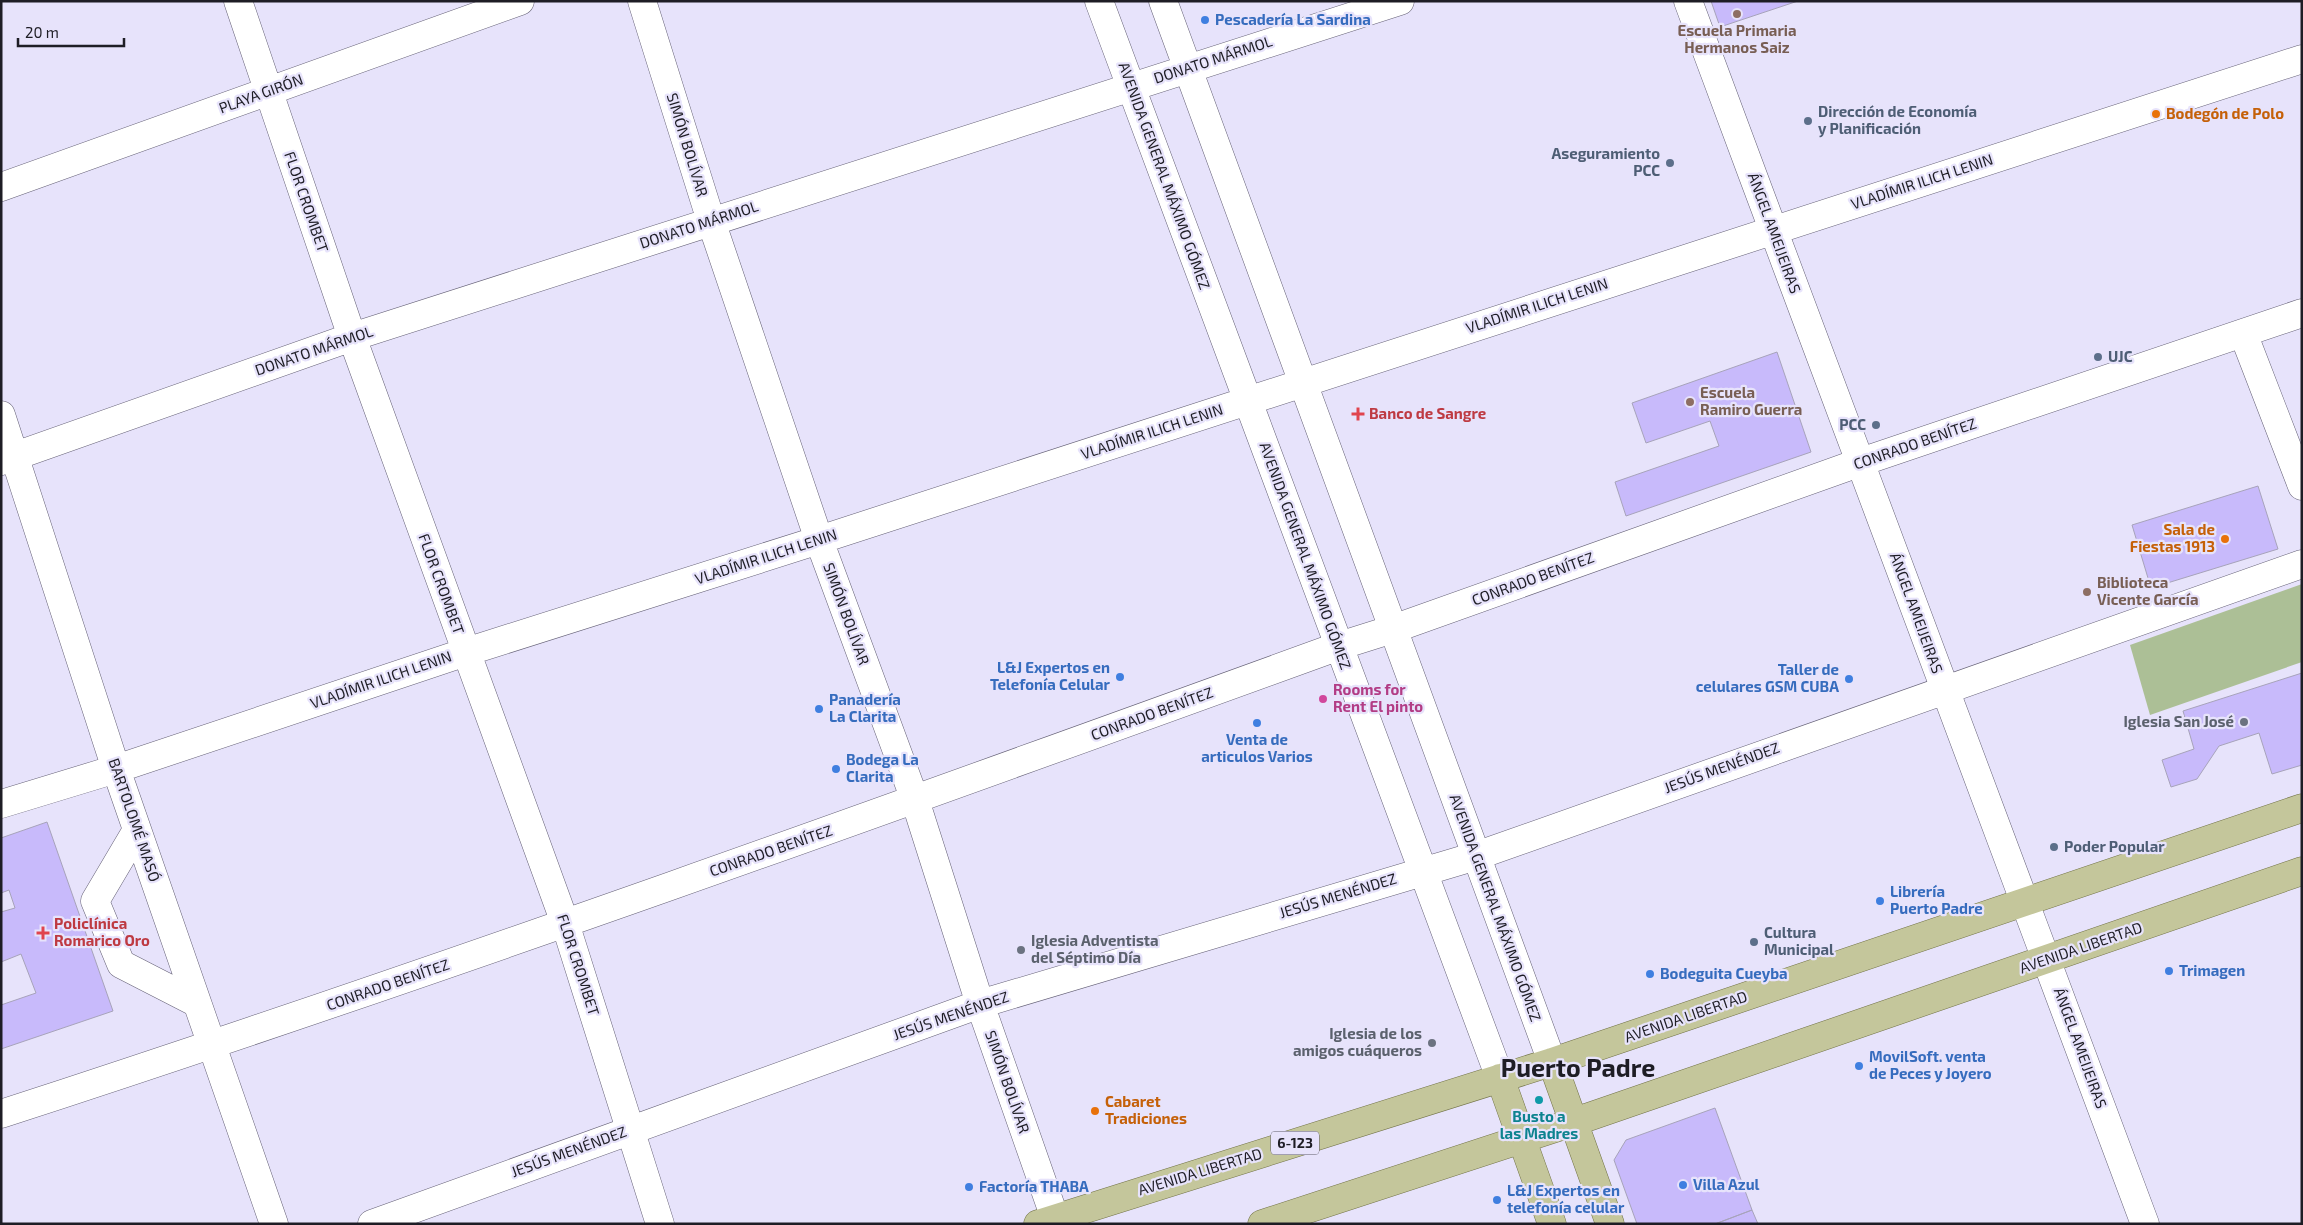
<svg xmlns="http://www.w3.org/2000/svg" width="2303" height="1225" font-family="'Exo 2',sans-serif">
<rect width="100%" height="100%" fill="#e7e3fb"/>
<!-- green -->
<path fill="#acbf96" d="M 2302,584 L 2302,662 L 2150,715 L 2130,645 Z"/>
<!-- building -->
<path fill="#c8bafb" stroke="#a7a3ba" d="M 1711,1 L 1798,1 L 1720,27 Z
M 1777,352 L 1811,452 L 1626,516 L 1615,482 L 1719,446 L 1710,421 L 1646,443 L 1632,403 Z
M 2258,486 L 2278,549 L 2151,588 L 2132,525 Z
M 2302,673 L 2302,765 L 2272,774 L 2259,733 L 2219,746 L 2197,779 L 2171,787 L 2162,760 L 2194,749 L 2183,711 Z
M 47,822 L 113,1011 L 1,1049 L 1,1005 L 36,993 L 21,954 L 1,962 L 1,912 L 15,908 L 9,890 L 1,893 L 1,838 Z
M 1715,1108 L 1752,1210 L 1715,1224 L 1637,1224 L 1614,1160 L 1626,1140 Z
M 1752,1210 L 1758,1224 L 1715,1224 Z"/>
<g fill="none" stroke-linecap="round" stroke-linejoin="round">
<defs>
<path id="minor" d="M 238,1 L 352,337 L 565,923 L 660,1224
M 642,1 L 711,221 L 819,540 L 915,800 L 980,1004 L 1057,1224
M 1099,1 L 1500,1078
M 1163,1 L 1552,1062
M 1688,1 C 1839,409 1995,815 2145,1224
M 1,187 L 520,1
M 2243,333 L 2302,486
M 1,415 L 116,769 L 274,1224
M 1,461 L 352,337 L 1400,1
M 1,804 L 116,769 L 466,652 L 819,540 L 2302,59
M 137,830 L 95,901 L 121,964 L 197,1003
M 1,1114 C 450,968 895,807 1339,646 L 1393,629 L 1861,462 L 2302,313
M 372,1224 L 980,1004 L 1476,856 L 2302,564"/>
<path id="major" d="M 1552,1062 L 1610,1224
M 1500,1078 L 1552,1224
M 1038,1224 L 1552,1062 L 2302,808
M 1262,1224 L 1574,1122 L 2302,871"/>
</defs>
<!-- minor casing -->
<use href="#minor" stroke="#656176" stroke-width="29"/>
<!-- major casing -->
<use href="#major" stroke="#717246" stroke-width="29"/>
<!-- minor -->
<use href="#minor" stroke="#fff" stroke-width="28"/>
<!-- major -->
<use href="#major" stroke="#c4c69b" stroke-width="28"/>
</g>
<!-- markers -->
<g fill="#8d6e63" stroke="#e7e3fb" stroke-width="2">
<circle cx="1737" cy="14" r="5"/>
<circle cx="1690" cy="402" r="5"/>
<circle cx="2087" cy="592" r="5"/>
</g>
<g fill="#3f7fe0" stroke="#e7e3fb" stroke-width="2">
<circle cx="1205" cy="20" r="5"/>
<circle cx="1120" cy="677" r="5"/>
<circle cx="1849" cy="679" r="5"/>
<circle cx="819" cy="709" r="5"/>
<circle cx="1257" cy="723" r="5"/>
<circle cx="836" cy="769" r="5"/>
<circle cx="1880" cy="901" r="5"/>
<circle cx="2169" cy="971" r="5"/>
<circle cx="1650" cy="974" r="5"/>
<circle cx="1859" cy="1066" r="5"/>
<circle cx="1683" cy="1185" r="5"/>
<circle cx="969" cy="1187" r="5"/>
<circle cx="1497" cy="1200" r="5"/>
</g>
<g fill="#e8710a" stroke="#e7e3fb" stroke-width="2">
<circle cx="2156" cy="114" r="5"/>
<circle cx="2225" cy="539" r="5"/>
<circle cx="1095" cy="1111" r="5"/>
</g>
<g fill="#5c6f8a" stroke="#e7e3fb" stroke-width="2">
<circle cx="1808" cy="121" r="5"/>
<circle cx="1670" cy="163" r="5"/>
<circle cx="2098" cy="357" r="5"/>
<circle cx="1876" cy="425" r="5"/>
<circle cx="2054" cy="847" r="5"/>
<circle cx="1754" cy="942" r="5"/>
</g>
<g fill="#e0444e" stroke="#e7e3fb" stroke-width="2">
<path d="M1355.5 406.5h5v5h5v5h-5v5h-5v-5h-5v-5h5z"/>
<path d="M40.5 925.5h5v5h5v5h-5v5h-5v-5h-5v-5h5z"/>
</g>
<circle fill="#d1479c" stroke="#e7e3fb" stroke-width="2" cx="1323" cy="699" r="5"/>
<g fill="#6b7280" stroke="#e7e3fb" stroke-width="2">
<circle cx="2244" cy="722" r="5"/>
<circle cx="1021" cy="950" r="5"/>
<circle cx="1432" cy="1043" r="5"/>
</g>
<circle fill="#0f9aa8" stroke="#e7e3fb" stroke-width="2" cx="1539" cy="1100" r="5"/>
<g text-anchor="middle" stroke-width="4.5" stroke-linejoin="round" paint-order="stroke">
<!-- shield labels -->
<rect fill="#e7e3fb" stroke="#5a5865" stroke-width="1" x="1271" y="1131.5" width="48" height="23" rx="4"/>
<g font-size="14" font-weight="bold" fill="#1e1d25">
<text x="1295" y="1148">6-123</text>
</g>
<!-- shop labels -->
<g font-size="15" font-weight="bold" fill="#366cbe" stroke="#e7e3fb" text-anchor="start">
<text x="1215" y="25">Pescadería La Sardina</text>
<text x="1110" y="673" text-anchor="end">L&amp;J Expertos en<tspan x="1110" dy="17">Telefonía Celular</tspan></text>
<text x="1839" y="675" text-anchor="end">Taller de<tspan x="1839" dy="17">celulares GSM CUBA</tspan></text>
<text x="829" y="705">Panadería<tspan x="829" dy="17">La Clarita</tspan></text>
<text x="1257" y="745" text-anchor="middle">Venta de<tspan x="1257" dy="17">articulos Varios</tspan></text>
<text x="846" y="765">Bodega La<tspan x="846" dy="17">Clarita</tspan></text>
<text x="1890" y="897">Librería<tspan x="1890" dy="17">Puerto Padre</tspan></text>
<text x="2179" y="976">Trimagen</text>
<text x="1660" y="979">Bodeguita Cueyba</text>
<text x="1869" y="1062">MovilSoft. venta<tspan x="1869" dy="17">de Peces y Joyero</tspan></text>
<text x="1693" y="1190">Villa Azul</text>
<text x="979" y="1192">Factoría THABA</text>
<text x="1507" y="1196">L&amp;J Expertos en<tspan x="1507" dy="17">telefonía celular</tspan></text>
</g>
<!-- education labels -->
<g font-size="15" font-weight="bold" fill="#785e54" stroke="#e7e3fb" text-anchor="start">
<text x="1737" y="36" text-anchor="middle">Escuela Primaria<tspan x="1737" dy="17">Hermanos Saiz</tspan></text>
<text x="1700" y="398">Escuela<tspan x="1700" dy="17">Ramiro Guerra</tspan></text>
<text x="2097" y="588">Biblioteca<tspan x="2097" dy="17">Vicente García</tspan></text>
</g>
<!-- street labels -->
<g font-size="15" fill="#1e1d25" stroke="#e7e3fb">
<text transform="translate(1213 60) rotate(-18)" y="5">DONATO MÁRMOL</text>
<text transform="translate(261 94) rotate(-20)" y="5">PLAYA GIRÓN</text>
<text transform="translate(687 145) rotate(73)" y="5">SIMÓN BOLÍVAR</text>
<text transform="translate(1164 176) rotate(70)" y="5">AVENIDA GENERAL MÁXIMO GÓMEZ</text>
<text transform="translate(1922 182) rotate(-18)" y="5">VLADÍMIR ILICH LENIN</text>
<text transform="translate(306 202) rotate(71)" y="5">FLOR CROMBET</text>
<text transform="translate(699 225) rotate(-18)" y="5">DONATO MÁRMOL</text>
<text transform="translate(1774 233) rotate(70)" y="5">ÁNGEL AMEIJEIRAS</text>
<text transform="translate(1537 306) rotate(-18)" y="5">VLADÍMIR ILICH LENIN</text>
<text transform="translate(314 351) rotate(-19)" y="5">DONATO MÁRMOL</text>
<text transform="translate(1152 432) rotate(-18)" y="5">VLADÍMIR ILICH LENIN</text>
<text transform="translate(1915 444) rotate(-19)" y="5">CONRADO BENÍTEZ</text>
<text transform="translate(1305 556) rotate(70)" y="5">AVENIDA GENERAL MÁXIMO GÓMEZ</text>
<text transform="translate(766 557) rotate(-18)" y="5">VLADÍMIR ILICH LENIN</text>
<text transform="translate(1533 579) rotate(-20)" y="5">CONRADO BENÍTEZ</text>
<text transform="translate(441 584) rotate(70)" y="5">FLOR CROMBET</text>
<text transform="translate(1916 613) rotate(70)" y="5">ÁNGEL AMEIJEIRAS</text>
<text transform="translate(846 614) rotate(70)" y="5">SIMÓN BOLÍVAR</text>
<text transform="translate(381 680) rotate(-19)" y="5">VLADÍMIR ILICH LENIN</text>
<text transform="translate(1152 714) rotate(-20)" y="5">CONRADO BENÍTEZ</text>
<text transform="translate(1722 768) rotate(-20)" y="5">JESÚS MENÉNDEZ</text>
<text transform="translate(134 820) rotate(71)" y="5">BARTOLOMÉ MASÓ</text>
<text transform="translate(771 851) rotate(-19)" y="5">CONRADO BENÍTEZ</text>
<text transform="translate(1338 896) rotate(-17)" y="5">JESÚS MENÉNDEZ</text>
<text transform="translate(1495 908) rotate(70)" y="5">AVENIDA GENERAL MÁXIMO GÓMEZ</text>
<text transform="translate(2081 948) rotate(-19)" y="5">AVENIDA LIBERTAD</text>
<text transform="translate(578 965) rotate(72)" y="5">FLOR CROMBET</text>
<text transform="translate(388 985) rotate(-19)" y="5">CONRADO BENÍTEZ</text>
<text transform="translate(951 1016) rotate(-19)" y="5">JESÚS MENÉNDEZ</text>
<text transform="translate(1686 1017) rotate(-19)" y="5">AVENIDA LIBERTAD</text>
<text transform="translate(2080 1048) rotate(70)" y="5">ÁNGEL AMEIJEIRAS</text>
<text transform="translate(1007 1082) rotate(71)" y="5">SIMÓN BOLÍVAR</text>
<text transform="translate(569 1152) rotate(-20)" y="5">JESÚS MENÉNDEZ</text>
<text transform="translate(1200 1172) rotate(-17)" y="5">AVENIDA LIBERTAD</text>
</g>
<!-- service labels -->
<g font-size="15" font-weight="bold" fill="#4e5e75" stroke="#e7e3fb" text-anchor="start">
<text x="1818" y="117">Dirección de Economía<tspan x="1818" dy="17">y Planificación</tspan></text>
<text x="1660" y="159" text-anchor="end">Aseguramiento<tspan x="1660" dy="17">PCC</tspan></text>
<text x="2108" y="362">UJC</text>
<text x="1866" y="430" text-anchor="end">PCC</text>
<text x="2064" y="852">Poder Popular</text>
<text x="1764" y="938">Cultura<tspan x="1764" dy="17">Municipal</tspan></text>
</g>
<!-- food labels -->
<g font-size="15" font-weight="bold" fill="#c56008" stroke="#e7e3fb" text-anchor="start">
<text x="2166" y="119">Bodegón de Polo</text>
<text x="2215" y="535" text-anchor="end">Sala de<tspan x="2215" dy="17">Fiestas 1913</tspan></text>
<text x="1105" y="1107">Cabaret<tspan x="1105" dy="17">Tradiciones</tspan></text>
</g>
<!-- health labels -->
<g font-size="15" font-weight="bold" fill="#be3a42" stroke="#e7e3fb" text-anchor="start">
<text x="1369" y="419">Banco de Sangre</text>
<text x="54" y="929">Policlínica<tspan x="54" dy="17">Romarico Oro</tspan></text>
</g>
<!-- hotel labels -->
<g font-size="15" font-weight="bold" fill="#b23c85" stroke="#e7e3fb" text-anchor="start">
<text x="1333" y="695">Rooms for<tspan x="1333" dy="17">Rent El pinto</tspan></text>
</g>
<!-- worship labels -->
<g font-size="15" font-weight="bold" fill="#5b616d" stroke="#e7e3fb" text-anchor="end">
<text x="2234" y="727">Iglesia San José</text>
<text x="1031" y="946" text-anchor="start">Iglesia Adventista<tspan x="1031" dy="17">del Séptimo Día</tspan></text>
<text x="1422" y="1039">Iglesia de los<tspan x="1422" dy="17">amigos cuáqueros</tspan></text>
</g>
<!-- culture labels -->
<g font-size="15" font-weight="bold" fill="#0d838f" stroke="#e7e3fb">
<text x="1539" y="1122">Busto a<tspan x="1539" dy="17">las Madres</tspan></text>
</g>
<!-- town labels -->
<g font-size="25" font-weight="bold" fill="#1e1d25" stroke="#e7e3fb">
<text x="1578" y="1077">Puerto Padre</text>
</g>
</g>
<!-- border -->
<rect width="2303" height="1225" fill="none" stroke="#1e1d25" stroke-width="5"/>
<!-- scale -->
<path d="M18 38v8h106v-8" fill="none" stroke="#1e1d25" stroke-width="2.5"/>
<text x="25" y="38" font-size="15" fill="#1e1d25" stroke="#e7e3fb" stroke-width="4" paint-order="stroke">20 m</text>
</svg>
